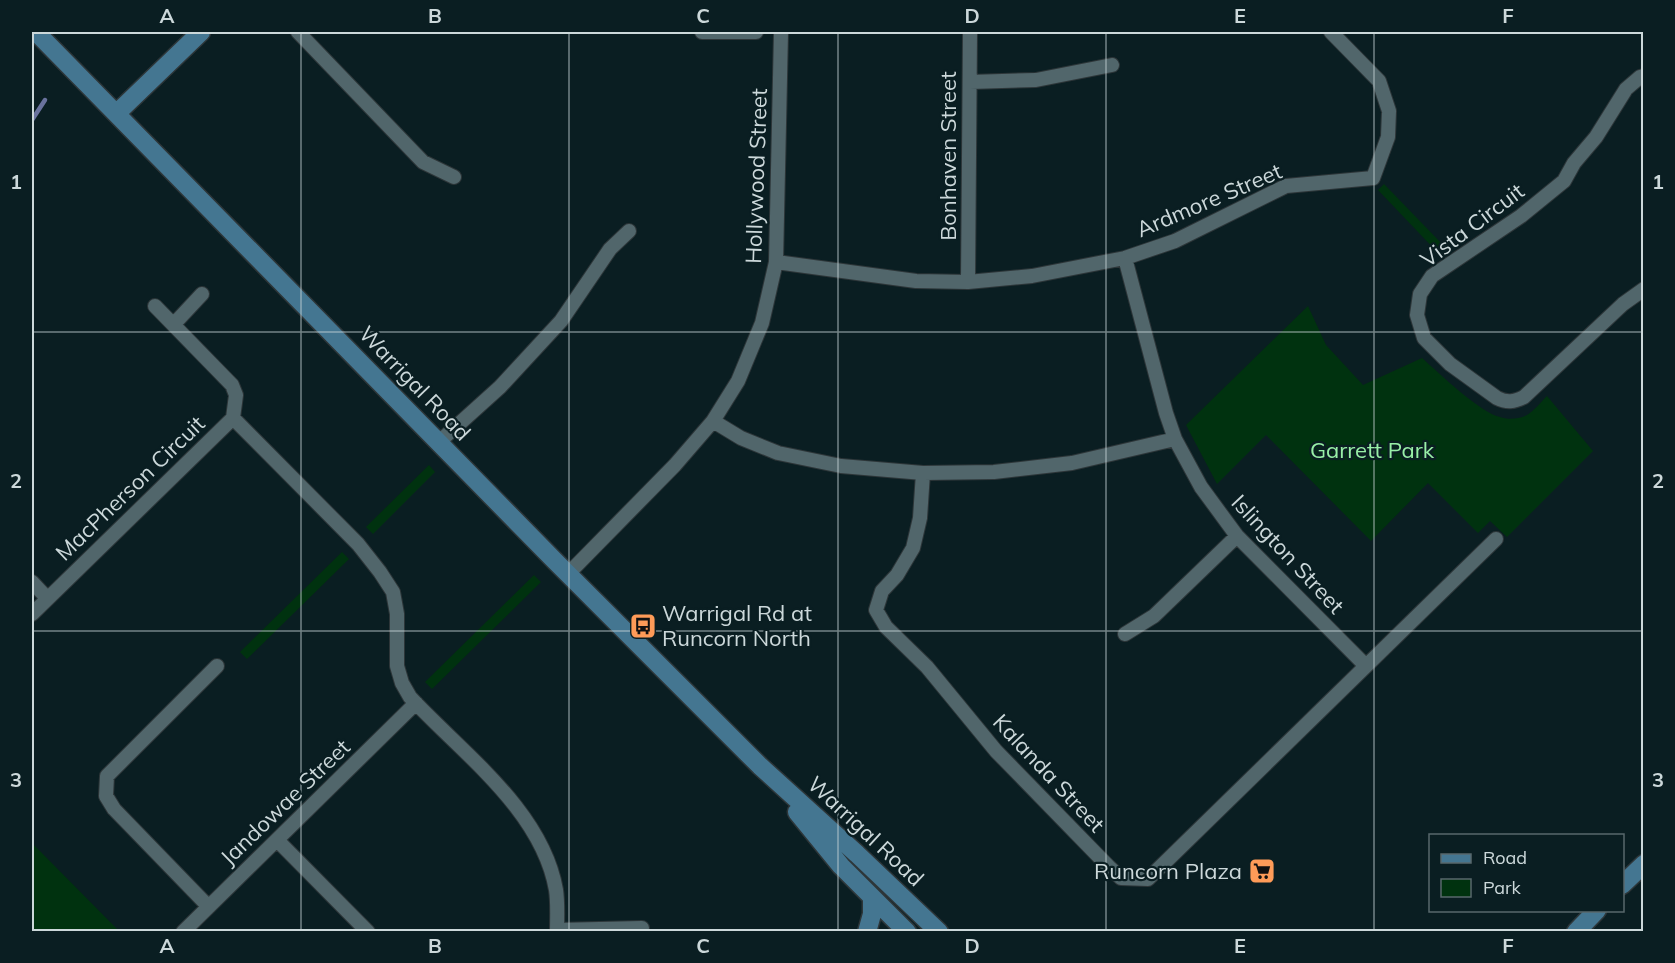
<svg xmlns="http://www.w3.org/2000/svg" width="1675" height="963" font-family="Mulish,sans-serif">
<rect width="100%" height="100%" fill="#0a1e22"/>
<!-- green -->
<path fill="#00320f" d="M 1384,184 L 1446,248 L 1439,254 L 1378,190 Z
M 1308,306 L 1326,345 L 1363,385 L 1422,358 C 1439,373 1479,412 1500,417 C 1508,420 1519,419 1527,415 C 1535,410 1541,402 1547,396 L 1593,451 L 1507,537 L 1490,521 L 1478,533 L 1428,483 L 1371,541 L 1266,435 L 1217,484 L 1186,425 Z
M 429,465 L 435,472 L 373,534 L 366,527 Z
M 342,552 L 349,559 L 247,659 L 240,652 Z
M 534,575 L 541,582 L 432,689 L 425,682 Z
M 32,843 L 119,931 L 32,931 Z"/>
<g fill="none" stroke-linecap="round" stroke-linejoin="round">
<!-- stream -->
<path stroke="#69729d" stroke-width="4.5" d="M 32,120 L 45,100"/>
<defs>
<path id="street" d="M 298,32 L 423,162 L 454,177
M 702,32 L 756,32
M 1644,76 L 1640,77 L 1626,89 L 1596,137 L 1574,163 L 1564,181 L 1521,216 L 1432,276 L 1420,294 L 1417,315 L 1424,338 L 1450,364 L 1497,398 C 1507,403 1514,402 1524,397 L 1623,304 L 1644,289
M 970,82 L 1036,80 L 1112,65
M 1125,258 L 1166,413 L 1175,439 L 1201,487 L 1237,536 L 1366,666
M 776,262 L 916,281 L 968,282 L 1032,276 L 1125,258 L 1175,241 L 1286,186 L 1373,178 L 1388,137 L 1389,111 L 1379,81 L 1331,32
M 968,282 L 970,32
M 155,306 L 232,385 L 236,395 L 233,418 L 358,544 L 380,572 L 393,592 L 397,614 L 397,666 L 402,683 L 410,697 C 462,753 542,810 556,890 C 558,903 557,918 557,932
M 174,324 L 202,294
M 713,421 L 741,438 L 778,453 L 841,466 L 923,473 L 994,472 L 1072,463 L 1175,439
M 439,442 L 500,387 L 561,321 L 610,249 L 629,231
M 923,473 L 920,518 L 913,548 L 897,575 L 882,591 L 876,610 L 886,627 L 927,667 L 996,751 L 1109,867 L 1121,878 L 1148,879 L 1496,539
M 568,574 L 675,465 L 713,421 L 738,381 L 762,323 L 776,262 L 781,32
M 32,582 L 47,598
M 32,614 L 233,418
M 1125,634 L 1154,616 L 1237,536
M 277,840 L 368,932
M 208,906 L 114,809 L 106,796 L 107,776 L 217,666
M 557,930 L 642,928
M 183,932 L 416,703"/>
<path id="secondary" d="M 36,32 L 555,561 L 760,766 L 857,854 L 939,932
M 117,113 L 201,32
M 797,812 L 841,866 L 907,932
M 1622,885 L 1644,864
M 867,932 L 872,914 L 872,897
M 1576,932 L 1597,910"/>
</defs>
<!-- street casing -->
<use href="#street" stroke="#2d3639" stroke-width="16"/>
<!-- secondary casing -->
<use href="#secondary" stroke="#2d3639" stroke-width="21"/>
<!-- street -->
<use href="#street" stroke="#51666b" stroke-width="14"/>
<!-- secondary -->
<use href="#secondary" stroke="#447691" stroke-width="18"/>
</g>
<!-- grid -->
<path fill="none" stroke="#ccd8da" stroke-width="1.5" stroke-opacity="0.55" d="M 301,32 L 301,932M 569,32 L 569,932M 838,32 L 838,932M 1106,32 L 1106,932M 1374,32 L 1374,932M 32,332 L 1644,332M 32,631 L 1644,631"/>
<!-- icons -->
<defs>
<symbol id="bus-square" viewBox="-11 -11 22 22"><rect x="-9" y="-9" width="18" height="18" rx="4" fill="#fe9b58" stroke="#0a1e22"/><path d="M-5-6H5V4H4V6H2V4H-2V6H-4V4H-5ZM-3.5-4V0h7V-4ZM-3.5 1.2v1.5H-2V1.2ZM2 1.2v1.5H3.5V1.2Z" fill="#111"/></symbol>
<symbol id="supermarket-square" viewBox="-11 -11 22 22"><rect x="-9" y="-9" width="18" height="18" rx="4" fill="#fe9b58" stroke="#0a1e22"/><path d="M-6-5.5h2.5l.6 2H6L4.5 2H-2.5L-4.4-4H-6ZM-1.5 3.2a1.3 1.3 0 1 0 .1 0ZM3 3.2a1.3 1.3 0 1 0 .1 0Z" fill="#111"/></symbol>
</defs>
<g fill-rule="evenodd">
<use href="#bus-square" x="628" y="611" width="30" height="30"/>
<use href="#supermarket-square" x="1247" y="856" width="30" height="30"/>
</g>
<g text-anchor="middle" stroke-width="4.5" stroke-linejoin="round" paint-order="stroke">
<!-- street labels -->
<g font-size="22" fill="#ccd8da" stroke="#0a1e22">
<text transform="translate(948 156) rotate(-90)" y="8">Bonhaven Street</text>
<text transform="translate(756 176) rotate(-88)" y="8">Hollywood Street</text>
<text transform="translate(1209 200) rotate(-23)" y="8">Ardmore Street</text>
<text transform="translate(1472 225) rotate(-37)" y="8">Vista Circuit</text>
<text transform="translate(415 383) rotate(46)" y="8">Warrigal Road</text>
<text transform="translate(130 488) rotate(-44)" y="8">MacPherson Circuit</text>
<text transform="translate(1288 554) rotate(47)" y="8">Islington Street</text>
<text transform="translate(1049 773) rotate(47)" y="8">Kalanda Street</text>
<text transform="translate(285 802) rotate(-44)" y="8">Jandowae Street</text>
<text transform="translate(866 831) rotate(43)" y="8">Warrigal Road</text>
</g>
<!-- park labels -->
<g font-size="22" fill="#98efa7" stroke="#0a1e22">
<text x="1372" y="458">Garrett Park</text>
</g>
<!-- poi labels -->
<g font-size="22" fill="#ccd8da" stroke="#0a1e22" text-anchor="start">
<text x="662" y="621">Warrigal Rd at<tspan x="662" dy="25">Runcorn North</tspan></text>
<text x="1242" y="879" text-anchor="end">Runcorn Plaza</text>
</g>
</g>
<!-- border -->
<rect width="1675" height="963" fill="none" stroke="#0a1e22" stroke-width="66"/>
<!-- legend -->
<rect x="1429" y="834" width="195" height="78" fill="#0a1e22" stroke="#58686c" stroke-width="1.5"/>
<rect x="1441" y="854" width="30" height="9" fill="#447691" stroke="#58686c" stroke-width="1.5"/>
<text x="1483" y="864" font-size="18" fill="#ccd8da">Road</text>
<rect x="1441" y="879" width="30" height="18" fill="#00320f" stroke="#58686c" stroke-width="1.5"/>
<text x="1483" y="894" font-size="18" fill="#ccd8da">Park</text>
<rect x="33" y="33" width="1609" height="897" fill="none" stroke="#ccd8da" stroke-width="2"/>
<g font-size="20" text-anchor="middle" font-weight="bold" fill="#ccd8da">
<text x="167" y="23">A</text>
<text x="435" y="23">B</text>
<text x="703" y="23">C</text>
<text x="972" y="23">D</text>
<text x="1240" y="23">E</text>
<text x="1508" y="23">F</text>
<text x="16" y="189">1</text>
<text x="1658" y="189">1</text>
<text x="16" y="488">2</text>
<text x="1658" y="488">2</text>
<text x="16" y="787">3</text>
<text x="1658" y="787">3</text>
<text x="167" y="953">A</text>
<text x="435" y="953">B</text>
<text x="703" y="953">C</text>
<text x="972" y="953">D</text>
<text x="1240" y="953">E</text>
<text x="1508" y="953">F</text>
</g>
</svg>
